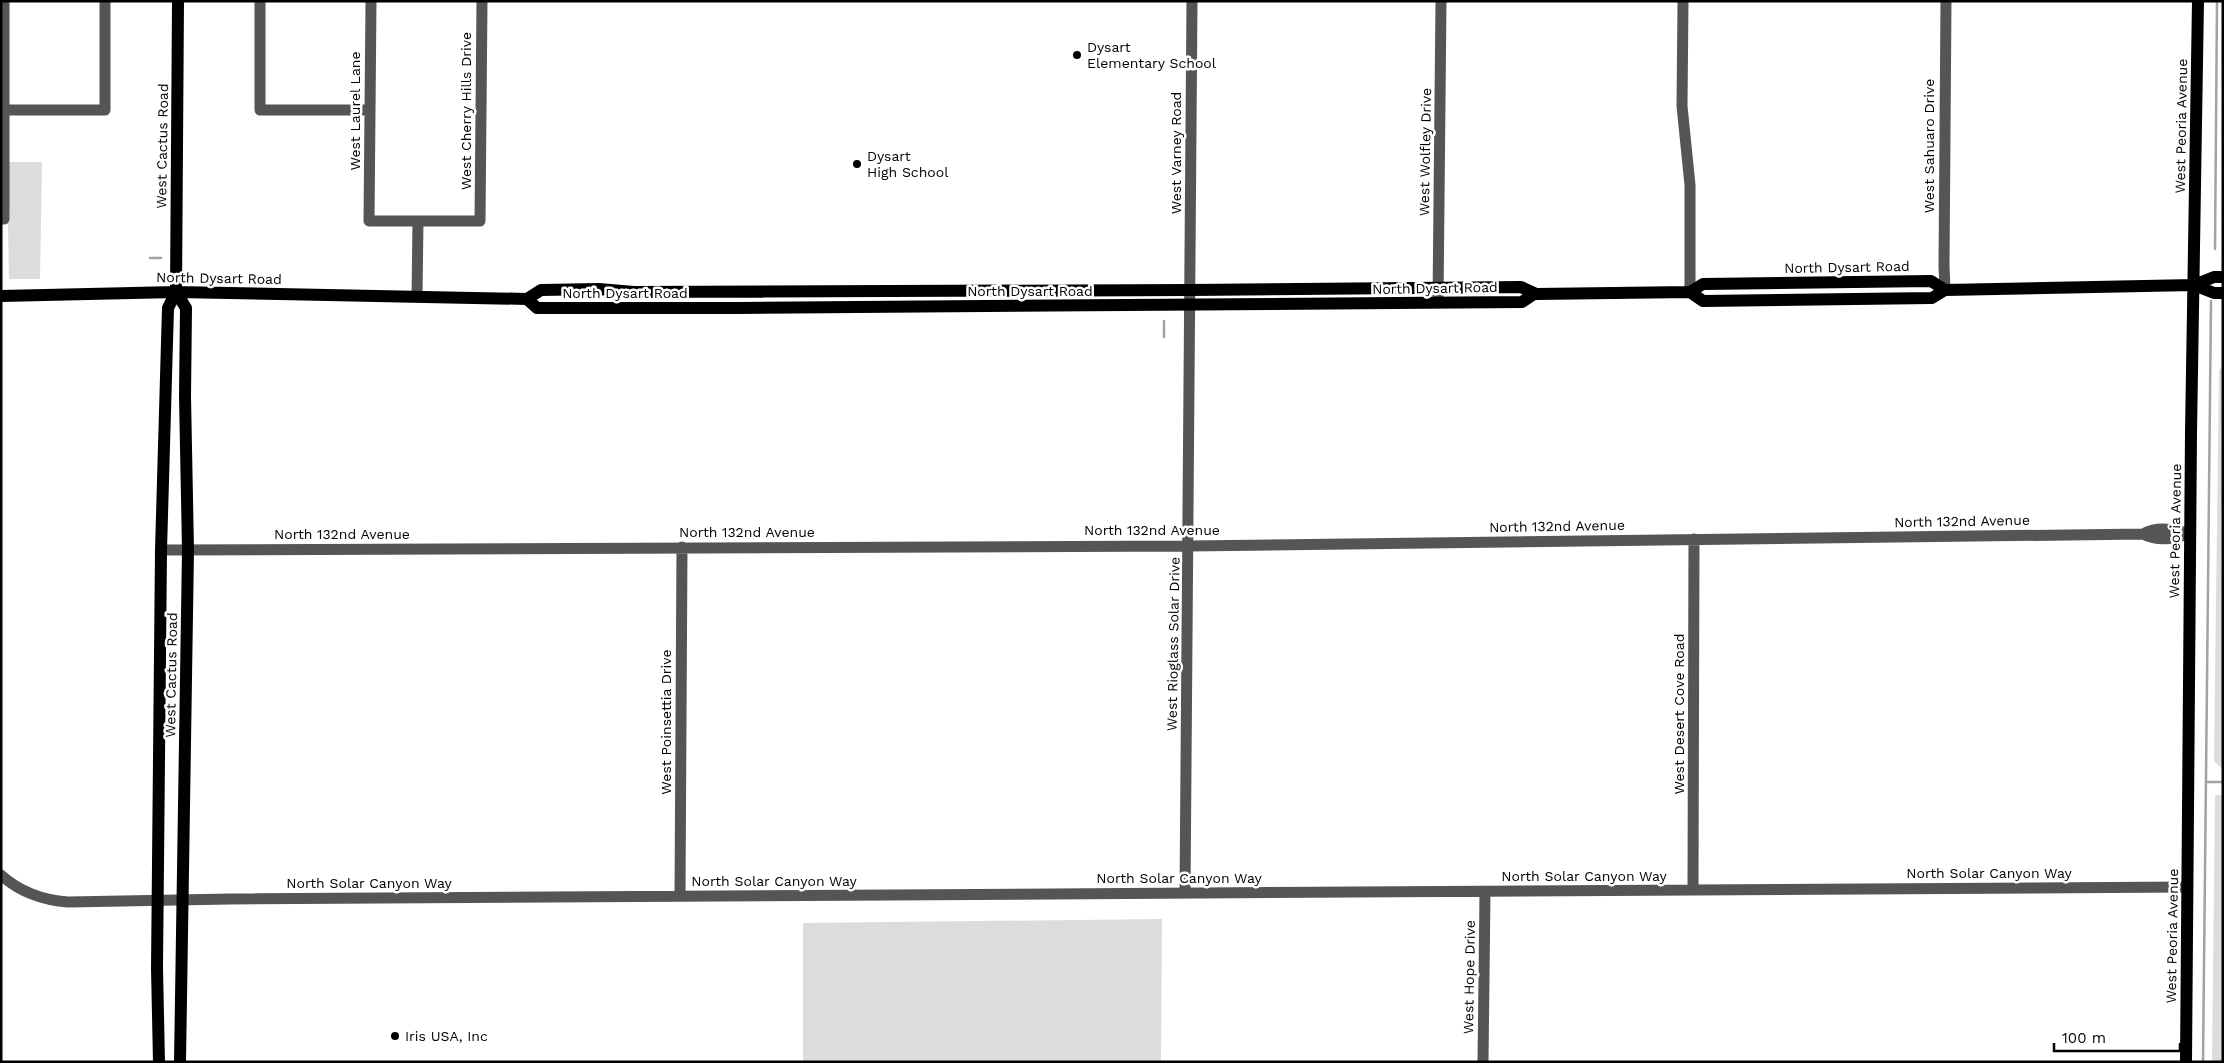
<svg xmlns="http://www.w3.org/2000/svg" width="2224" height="1063" font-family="'Work Sans',sans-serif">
<rect width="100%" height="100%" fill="#fff"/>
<!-- green -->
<path fill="#dcdcdc" d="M 7,162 L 42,162 L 40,279 L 9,279 L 8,225 L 6,222 L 10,214 L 6,195 Z
M 2223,366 L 2223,770 L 2214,761 L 2219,370 Z
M 2215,795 L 2223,795 L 2223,1062 L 2212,1062 Z
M 1162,919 L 1161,1062 L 803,1062 L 803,923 Z"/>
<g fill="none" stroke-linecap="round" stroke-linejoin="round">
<!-- stream -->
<path stroke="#a3a3a3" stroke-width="2.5" d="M 2215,249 L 2217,1
M 150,258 L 161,258
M 1164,321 L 1164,337
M 2206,782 L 2223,782
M 2203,1062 L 2211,301"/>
<!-- minor -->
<path stroke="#555" stroke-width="11" d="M 260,1 L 260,110 L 370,110
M 371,1 L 369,221 L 480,221 L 482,1
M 1683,1 L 1682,106 L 1690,185 L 1690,292
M 3,110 L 105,110 L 105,1
M 1,219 L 4,219 L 4,1
M 1945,290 L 1944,266 L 1946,1
M 417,296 L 418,221
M 1438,302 L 1441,1
M 2143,534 C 2158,525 2174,530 2190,533
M 161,550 L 1189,546 L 2143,534 C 2159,542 2174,539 2190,533
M 1,875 C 20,892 43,900 68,902 L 230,899 L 2187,887
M 1693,890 L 1694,539
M 1185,893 L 1192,1
M 680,896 L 682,547
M 1483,1062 L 1485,892"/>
<!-- major -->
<path stroke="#000" stroke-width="12" d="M 2194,285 L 2214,277 L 2223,277
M 176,292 L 186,308 L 185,396 L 188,550 L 180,1062
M 1690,292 L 1703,301 L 1932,298 L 1945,290 L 2194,285 L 2214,293 L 2223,293
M 1,296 L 176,292 L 527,299 L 541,290 L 599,289 L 634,292 L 1190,290 L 1521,287 L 1536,294 L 1690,292 L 1703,284 L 1931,281 L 1945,290
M 527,299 L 537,308 L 737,308 L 1522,302 L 1534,294
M 159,1062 L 157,968 L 161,550 L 168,308 L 176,292 L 178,1
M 2186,1062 L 2191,433 L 2198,1"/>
</g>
<!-- markers -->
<g fill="#000" stroke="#fff" stroke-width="2">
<circle cx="1077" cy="55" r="5"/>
<circle cx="857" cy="164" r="5"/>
<circle cx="395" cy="1036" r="5"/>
</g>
<g text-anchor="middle" stroke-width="5" stroke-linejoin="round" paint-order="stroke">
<!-- poi labels -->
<g font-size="14" fill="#000" stroke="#fff" text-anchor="start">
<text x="1087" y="52">Dysart<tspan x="1087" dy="16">Elementary School</tspan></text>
<text x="867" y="161">Dysart<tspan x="867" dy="16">High School</tspan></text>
<text x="405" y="1041">Iris USA, Inc</text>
</g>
<!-- street labels -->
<g font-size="14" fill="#000" stroke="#fff">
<text transform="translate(355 111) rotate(-90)" y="5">West Laurel Lane</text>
<text transform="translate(466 111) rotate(-90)" y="5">West Cherry Hills Drive</text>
<text transform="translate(2181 126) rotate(-89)" y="5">West Peoria Avenue</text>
<text transform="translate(162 146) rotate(-89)" y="5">West Cactus Road</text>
<text transform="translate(1929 146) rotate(-90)" y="5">West Sahuaro Drive</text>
<text transform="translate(1425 152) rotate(-89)" y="5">West Wolfley Drive</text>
<text transform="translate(1176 153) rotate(-90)" y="5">West Varney Road</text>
<text transform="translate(1847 267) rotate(-1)" y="5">North Dysart Road</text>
<text transform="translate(219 278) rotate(1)" y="5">North Dysart Road</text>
<text transform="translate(1435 288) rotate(-1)" y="5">North Dysart Road</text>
<text x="1030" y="296">North Dysart Road</text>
<text x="625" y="298">North Dysart Road</text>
<text transform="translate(1962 521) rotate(-1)" y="5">North 132nd Avenue</text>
<text transform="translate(1557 526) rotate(-1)" y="5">North 132nd Avenue</text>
<text x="1152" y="535">North 132nd Avenue</text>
<text transform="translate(2175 531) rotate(-89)" y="5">West Peoria Avenue</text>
<text x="747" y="537">North 132nd Avenue</text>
<text x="342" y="539">North 132nd Avenue</text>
<text transform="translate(1173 644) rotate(-89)" y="5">West Rioglass Solar Drive</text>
<text transform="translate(171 675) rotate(-89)" y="5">West Cactus Road</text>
<text transform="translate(1679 714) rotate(-90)" y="5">West Desert Cove Road</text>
<text transform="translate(666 722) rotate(-90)" y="5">West Poinsettia Drive</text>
<text x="1989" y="878">North Solar Canyon Way</text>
<text x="1584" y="881">North Solar Canyon Way</text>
<text x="1179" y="883">North Solar Canyon Way</text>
<text x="774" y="886">North Solar Canyon Way</text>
<text x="369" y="888">North Solar Canyon Way</text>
<text transform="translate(2172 936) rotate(-89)" y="5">West Peoria Avenue</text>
<text transform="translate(1469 977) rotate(-89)" y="5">West Hope Drive</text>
</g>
</g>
<!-- border -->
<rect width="2224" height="1063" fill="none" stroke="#000000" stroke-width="5"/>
<!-- scale -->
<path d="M2054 1043v8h126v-8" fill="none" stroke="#000000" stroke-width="2.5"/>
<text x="2062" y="1043" font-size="15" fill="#000000" stroke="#ffffff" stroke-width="4" paint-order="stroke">100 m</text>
</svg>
